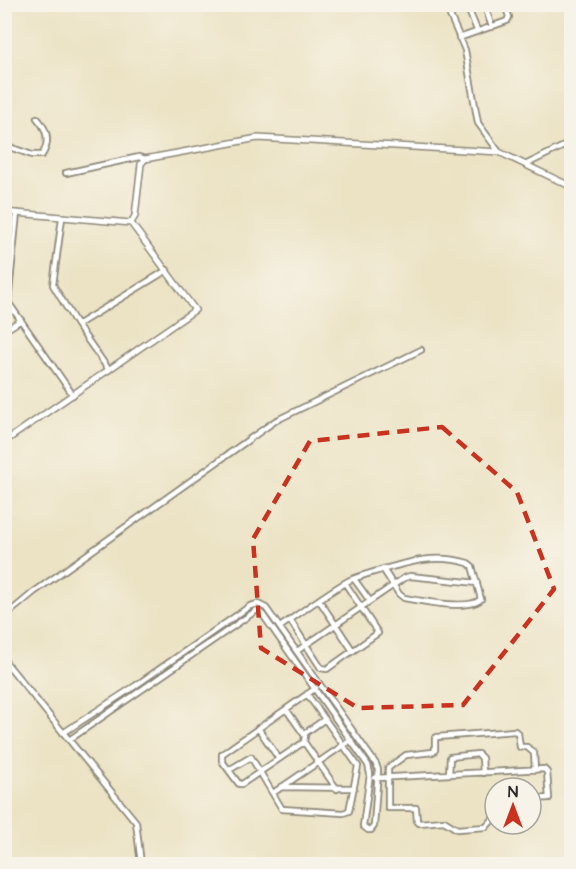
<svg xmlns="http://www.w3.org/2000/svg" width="576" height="869" font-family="'Architects Daughter',sans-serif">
<rect width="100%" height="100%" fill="#f7f3e8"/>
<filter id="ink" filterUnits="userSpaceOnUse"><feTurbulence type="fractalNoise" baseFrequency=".0167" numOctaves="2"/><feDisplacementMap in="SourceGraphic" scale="12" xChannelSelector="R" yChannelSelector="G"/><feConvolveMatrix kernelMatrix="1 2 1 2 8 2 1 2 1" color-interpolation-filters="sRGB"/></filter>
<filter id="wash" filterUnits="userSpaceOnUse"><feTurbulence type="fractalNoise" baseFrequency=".008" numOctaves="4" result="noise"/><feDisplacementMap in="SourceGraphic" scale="24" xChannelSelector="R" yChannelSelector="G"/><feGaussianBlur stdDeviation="1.35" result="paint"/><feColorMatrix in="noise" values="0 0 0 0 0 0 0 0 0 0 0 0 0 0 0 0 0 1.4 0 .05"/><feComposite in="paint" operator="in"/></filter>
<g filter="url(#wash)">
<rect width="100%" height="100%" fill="#ece3c5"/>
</g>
<g filter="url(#ink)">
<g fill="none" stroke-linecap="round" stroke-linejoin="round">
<defs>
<path id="minor" d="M 428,4 L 432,7 L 442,4
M 445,4 L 465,50 L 478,123 L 499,152
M 466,4 L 477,30
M 484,4 L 492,27
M 459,38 L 507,21 L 509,17 L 505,4
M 4,145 L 32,155 L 42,155 C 51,141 47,129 37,118
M 527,164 L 572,142
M 66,173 L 139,157 L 145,159
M 62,218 L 53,285 L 77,325 L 109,370
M 4,301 L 8,302 L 73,395
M 8,302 L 17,213
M 77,325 L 167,270
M 4,331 L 21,320
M 354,579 L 370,601
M 319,600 L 353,651
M 4,617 L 34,592 L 275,421 L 421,350
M 290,620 L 321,668 L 327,669 L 378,633 L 345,583
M 280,627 C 303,611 326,593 350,580 C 360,576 371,573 381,570 C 412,561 436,554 468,563 L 472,566 L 481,599 C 470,611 421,601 404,598 L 399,594 L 383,569
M 297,651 L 404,578 L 410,576 L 477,583
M 4,660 L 136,822 L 141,864
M 286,709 L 305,736 L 304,742 L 242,784 L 239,784 L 222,761 L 222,754 L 316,688
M 258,728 L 279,759
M 63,733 L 135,686 L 250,606 L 258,604 L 266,608 L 376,764 L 378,770 L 374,826 L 371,830 L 368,830 L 363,826 L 370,774 L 368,765 L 263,615 L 257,610 L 69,740
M 304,734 L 325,719
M 304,742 L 337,789
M 229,770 L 251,757 L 282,809 L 343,813 L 349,811 L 358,766 L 307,694
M 449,774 L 450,757 L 478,754 L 482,758 L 483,773
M 375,778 L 544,769 L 547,772 L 549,798 L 531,799
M 281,787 L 354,788
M 273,793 L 351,740
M 495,817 L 486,827 L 457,829 L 444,821 L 419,823 L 417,821 L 416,808 L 388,808 L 388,768 L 406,755 L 433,752 L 435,750 L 435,738 L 437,737 L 515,731 L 518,733 L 520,747 L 527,747 L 534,753 L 535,770
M 172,862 L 172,864"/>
<path id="tertiary" d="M 4,10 L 10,4
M 4,212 L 131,223
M 131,223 L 135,216 L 141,164 L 145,159 L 258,138 L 499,152 L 572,187
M 4,442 L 195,310 L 131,223"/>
</defs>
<!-- minor casing -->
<use href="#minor" stroke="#8c8778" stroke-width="8"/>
<!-- tertiary casing -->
<use href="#tertiary" stroke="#8c8778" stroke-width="8"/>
<!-- minor -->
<use href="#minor" stroke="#fff" stroke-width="4.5"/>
<!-- tertiary -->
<use href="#tertiary" stroke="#fff" stroke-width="5"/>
</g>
</g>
<!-- marked area -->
<path fill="none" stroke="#c8321e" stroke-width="4.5" stroke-dasharray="12 8" stroke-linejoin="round" d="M 442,427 L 517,492 L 554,589 L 463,705 L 358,708 L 261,648 L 253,539 L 310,441 Z"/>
<!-- margin -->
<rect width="576" height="869" fill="none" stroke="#f7f3e8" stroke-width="24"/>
<!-- north arrow -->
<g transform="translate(513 806)"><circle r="28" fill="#f7f3e8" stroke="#a5a39c" stroke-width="1.5"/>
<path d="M0-4.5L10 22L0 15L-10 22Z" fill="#c8321e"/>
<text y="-9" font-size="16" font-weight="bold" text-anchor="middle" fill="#2b2b2b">N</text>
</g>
</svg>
